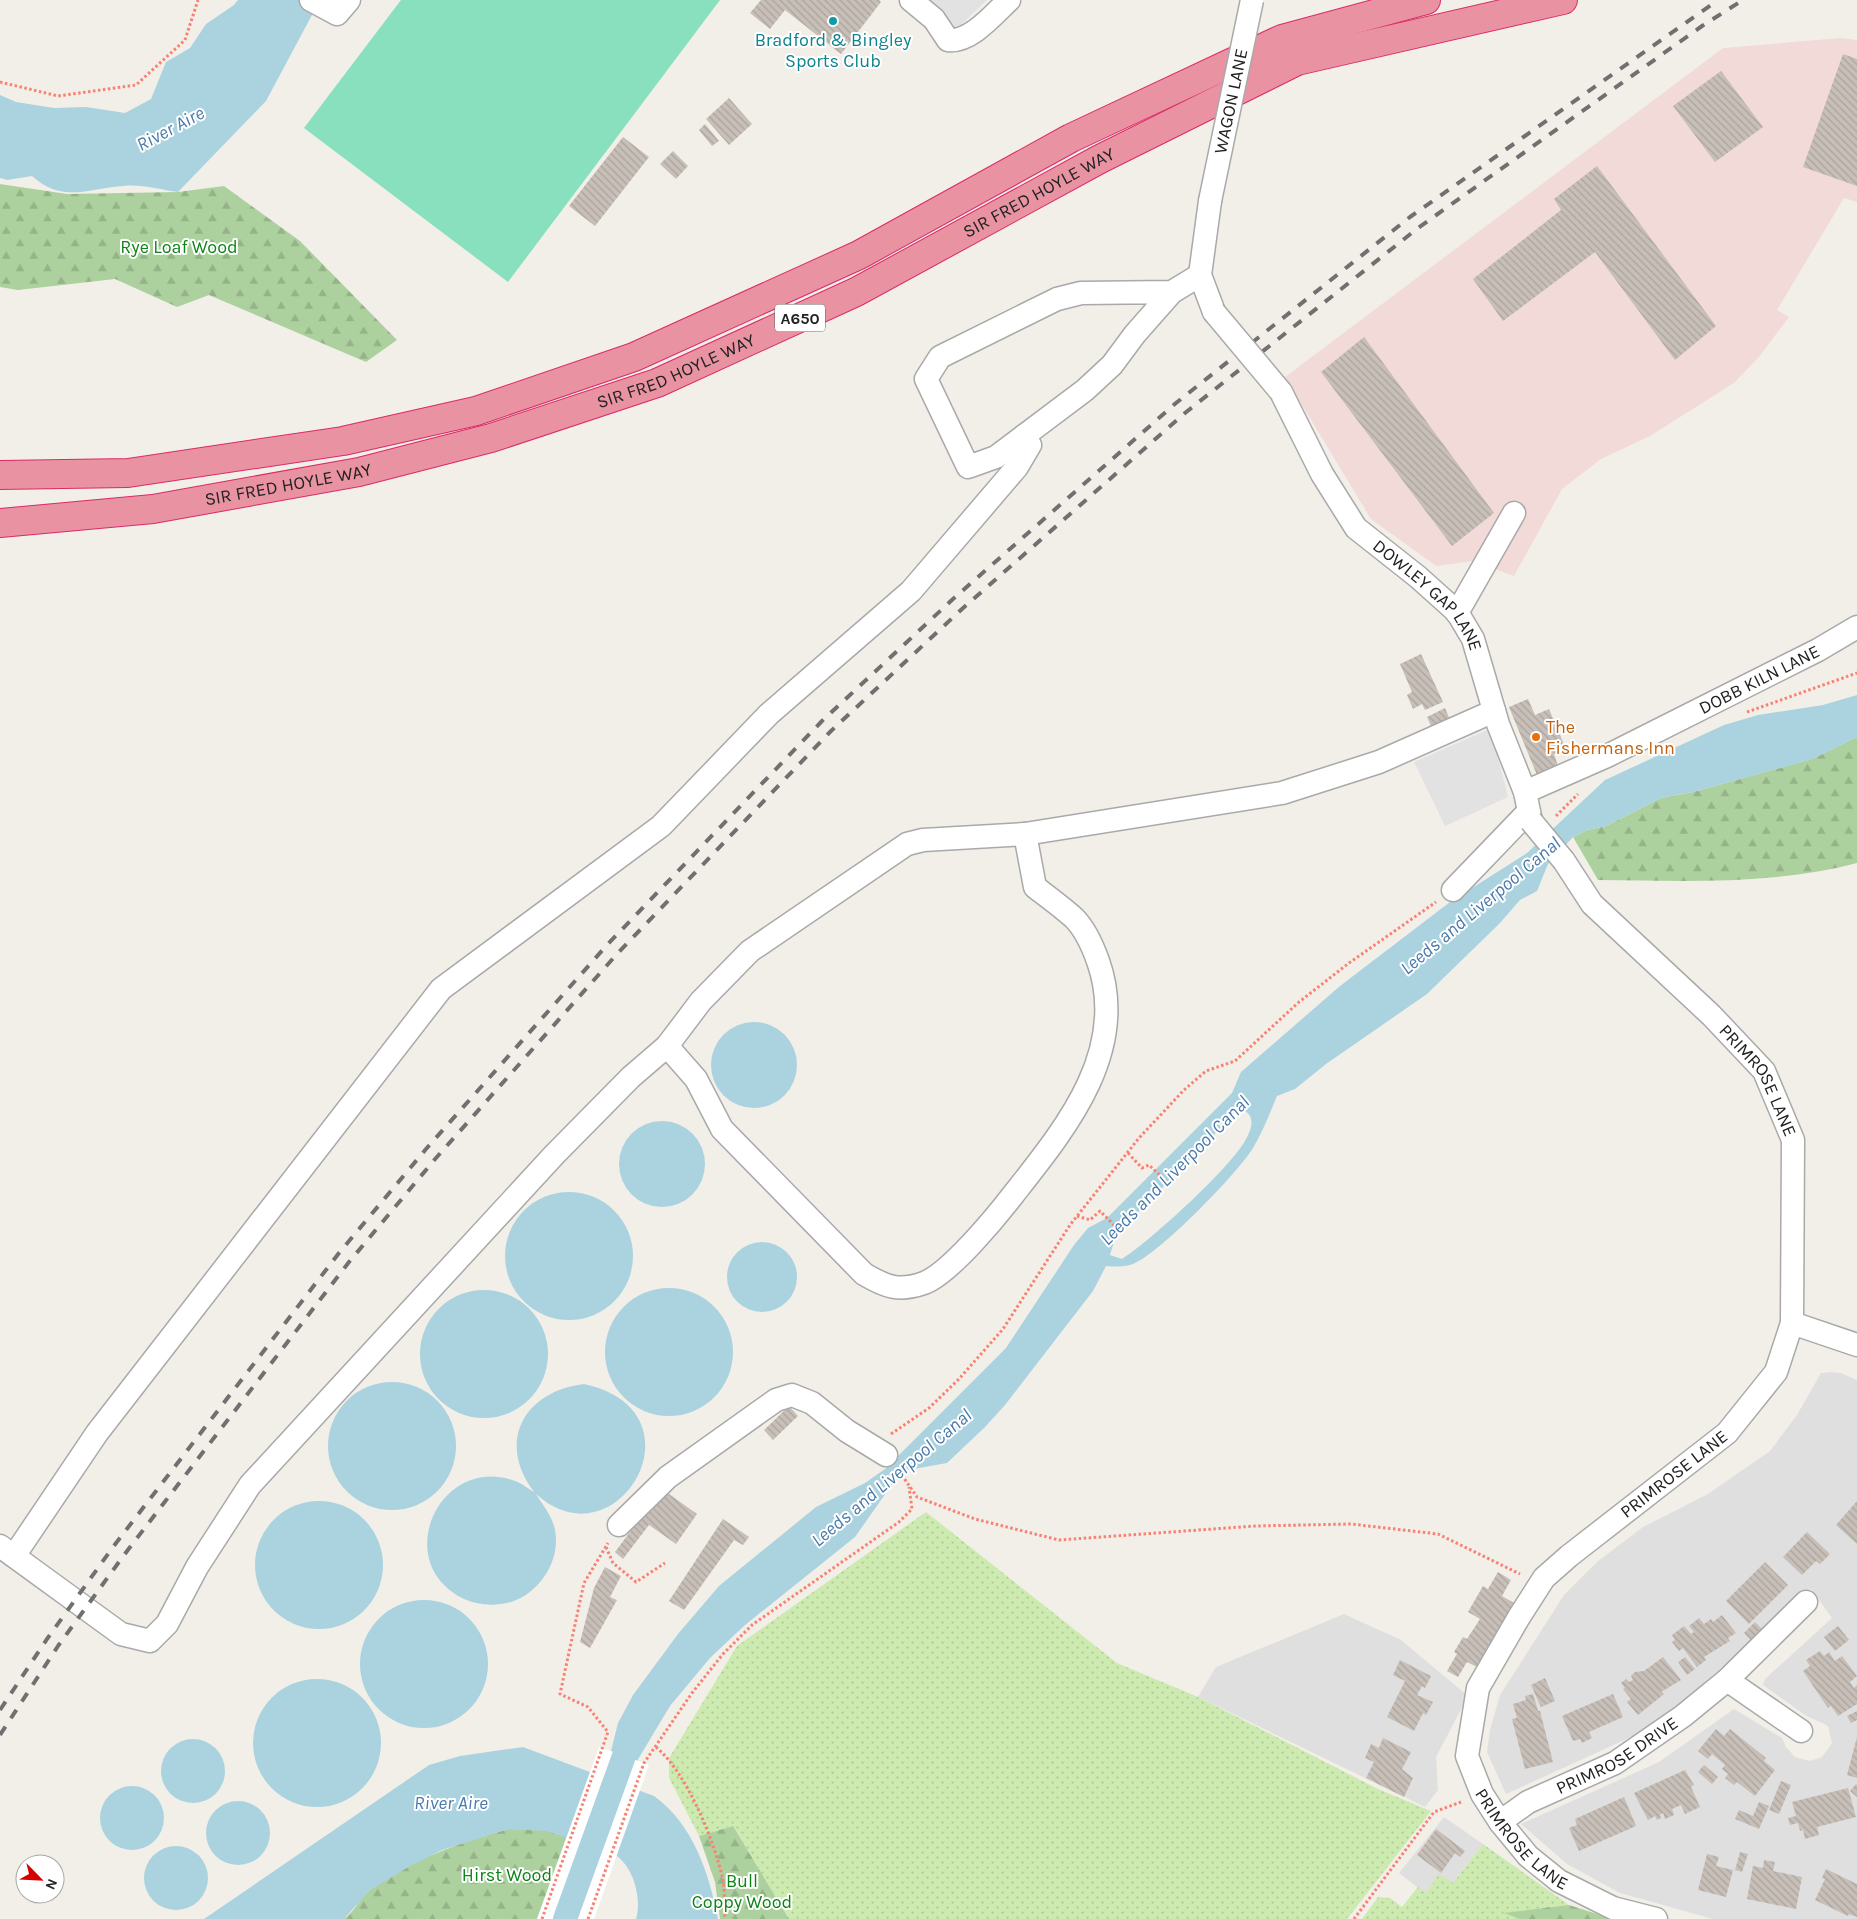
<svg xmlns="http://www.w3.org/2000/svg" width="1857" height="1919" font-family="Karla,sans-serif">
<defs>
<pattern id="grass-dots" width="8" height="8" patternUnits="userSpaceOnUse" patternTransform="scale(1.25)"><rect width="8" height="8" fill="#cdebb0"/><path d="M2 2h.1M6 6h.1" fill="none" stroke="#b0c997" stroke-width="1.8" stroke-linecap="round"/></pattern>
<pattern id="forest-firs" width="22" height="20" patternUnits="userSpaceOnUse" patternTransform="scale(1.25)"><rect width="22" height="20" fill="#add19e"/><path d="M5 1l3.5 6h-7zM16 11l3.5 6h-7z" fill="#95b388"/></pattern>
<pattern id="building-back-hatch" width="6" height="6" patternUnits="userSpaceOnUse" patternTransform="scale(1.25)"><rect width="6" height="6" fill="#c7bfb8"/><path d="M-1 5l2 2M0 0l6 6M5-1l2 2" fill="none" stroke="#aba49e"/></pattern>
</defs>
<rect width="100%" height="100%" fill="#f2efe9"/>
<!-- residential -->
<path fill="#e0dfdf" d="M 1831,1372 L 1841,1373 L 1857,1380 L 1857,1919 L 1713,1919 L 1620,1893 L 1567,1864 L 1521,1824 L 1659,1762 L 1734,1709 L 1782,1738 L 1786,1747 L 1795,1757 L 1810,1761 L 1822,1757 L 1832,1743 L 1828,1726 L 1805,1715 L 1763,1685 L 1765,1679 L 1832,1618 L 1811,1589 L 1653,1727 L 1506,1794 L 1487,1752 L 1490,1730 L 1500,1695 L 1564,1595 L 1597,1562 L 1643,1527 L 1708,1494 L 1770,1451 L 1797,1415 L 1821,1373 Z
M 1344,1614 L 1401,1640 L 1468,1696 L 1436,1757 L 1438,1790 L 1425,1807 L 1198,1697 L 1216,1667 Z
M 1444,1817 L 1483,1844 L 1453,1883 L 1426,1894 L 1399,1873 Z"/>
<!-- commercial -->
<path fill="#f2dad9" d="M 1841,38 L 1857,40 L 1857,202 L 1844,198 L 1777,310 L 1789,317 L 1759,357 L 1734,383 L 1650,436 L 1601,459 L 1562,489 L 1514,576 L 1473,561 L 1436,566 L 1371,519 L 1285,377 L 1723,48 Z"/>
<!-- grass -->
<path fill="url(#grass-dots)" d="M 926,1512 L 1117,1663 L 1198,1697 L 1378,1789 L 1431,1811 L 1347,1919 L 789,1919 L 733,1826 L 699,1836 L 669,1778 L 669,1758 L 737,1646 Z
M 1483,1844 L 1569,1905 L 1612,1919 L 1362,1919 L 1378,1897 L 1390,1898 L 1402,1907 L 1418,1887 L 1426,1893 L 1439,1874 L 1453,1883 Z"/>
<!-- forest -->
<path fill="url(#forest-firs)" d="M 0,184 L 67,194 L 178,192 L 224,186 L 300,241 L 397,340 L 366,362 L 209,295 L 177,307 L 115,279 L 18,290 L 0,287 Z
M 1857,737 L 1857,863 C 1774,885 1684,881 1598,880 L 1573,837 L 1587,830 L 1606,826 L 1661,798 L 1693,792 L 1812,759 Z
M 733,1826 L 789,1919 L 720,1919 L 715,1882 L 699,1836 Z
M 508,1829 L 545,1830 L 567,1837 L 537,1919 L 344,1919 C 355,1911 360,1898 370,1890 C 411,1859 460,1843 508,1829 Z
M 1569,1905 L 1612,1919 L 1520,1919 L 1504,1913 Z"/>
<!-- pitch -->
<path fill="#88e0be" d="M 401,0 L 720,0 L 508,282 L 304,128 Z"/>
<!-- parking -->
<path fill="#e2e2e2" d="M 902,0 L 987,0 L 950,35 Z
M 1487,730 L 1495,746 L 1508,797 L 1445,826 L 1414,762 Z"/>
<!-- water -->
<path fill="#aad3df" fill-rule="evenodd" d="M 238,0 L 320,0 L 266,101 L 178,192 C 161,190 141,184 124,186 C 88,188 63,204 32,176 L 7,180 L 0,178 L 0,95 L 16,102 L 54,108 L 86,107 L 125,113 L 151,99 L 166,62 L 190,48 L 206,24 L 234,5 Z
M 1857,695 L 1857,737 L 1813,759 L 1693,792 L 1661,798 L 1606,826 L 1587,830 L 1573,837 L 1548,864 L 1537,891 L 1520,900 L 1500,923 L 1427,994 L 1326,1064 L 1295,1089 L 1277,1096 C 1270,1113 1263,1131 1253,1148 C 1238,1173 1159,1254 1133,1264 C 1124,1267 1115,1267 1106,1266 L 1093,1291 L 1005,1405 L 985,1427 L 947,1463 L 908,1470 L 893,1483 L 855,1537 L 745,1625 L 710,1658 L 670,1706 L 637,1761 L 611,1751 L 618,1723 L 633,1695 L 678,1634 L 719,1586 L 816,1507 L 865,1483 L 885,1469 L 1006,1348 L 1074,1245 L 1088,1228 L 1107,1218 L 1232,1093 L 1241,1072 L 1340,986 L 1450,902 L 1527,853 L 1605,780 L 1724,725 L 1758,715 L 1823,705 ZM 1239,1109 C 1253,1112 1254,1123 1248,1135 C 1237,1163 1149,1242 1122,1259 L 1110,1255 L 1116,1235 Z
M711 1065a43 43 0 1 1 86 0a43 43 0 1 1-86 0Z
M619 1164a43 43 0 1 1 86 0a43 43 0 1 1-86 0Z
M505 1256a64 64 0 1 1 128 0a64 64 0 1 1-128 0Z
M727 1277a35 35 0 1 1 70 0a35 35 0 1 1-70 0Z
M605 1352a64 64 0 1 1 128 0a64 64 0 1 1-128 0Z
M420 1354a64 64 0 1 1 128 0a64 64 0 1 1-128 0Z
M328 1446a64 64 0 1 1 128 0a64 64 0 1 1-128 0Z
M 584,1384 C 709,1411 617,1568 536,1494 C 543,1506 552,1515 555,1530 C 561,1560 540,1593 511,1602 C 494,1607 475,1605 460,1597 C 391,1559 441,1454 515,1481 C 522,1483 528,1489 534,1492 C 496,1442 524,1391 584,1384 Z
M255 1565a64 64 0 1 1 128 0a64 64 0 1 1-128 0Z
M360 1664a64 64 0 1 1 128 0a64 64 0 1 1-128 0Z
M253 1743a64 64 0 1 1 128 0a64 64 0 1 1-128 0Z
M161 1771a32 32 0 1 1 64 0a32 32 0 1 1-64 0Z
M 523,1747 L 654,1796 C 693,1824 709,1873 718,1919 L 636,1919 C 642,1899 634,1869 617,1856 L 547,1831 L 508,1829 L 442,1850 L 410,1866 L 369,1891 L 344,1919 L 204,1919 L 429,1765 L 460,1756 Z
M100 1818a32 32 0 1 1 64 0a32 32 0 1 1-64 0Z
M206 1833a32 32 0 1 1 64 0a32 32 0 1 1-64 0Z
M144 1878a32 32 0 1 1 64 0a32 32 0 1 1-64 0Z"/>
<!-- pier -->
<path fill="#fff" d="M 599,1747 L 649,1765 L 594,1919 L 537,1919 Z"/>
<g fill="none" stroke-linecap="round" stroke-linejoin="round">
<!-- canal -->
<path stroke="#aad3df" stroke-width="24" d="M 565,1919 L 624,1756 L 639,1727"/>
</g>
<!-- building -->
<path fill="url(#building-back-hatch)" d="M 761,0 L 879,0 L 881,2 L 841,54 L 785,10 L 770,29 L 750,13 Z
M 1843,54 L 1857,59 L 1857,186 L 1803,167 Z
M 1721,71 L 1763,127 L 1715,162 L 1673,106 Z
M 729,98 L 752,124 L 729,145 L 706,119 Z
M 705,124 L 719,141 L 712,146 L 699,130 Z
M 623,137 L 649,157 L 595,226 L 569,206 Z
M 673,151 L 688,166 L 676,179 L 660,164 Z
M 1597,166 L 1716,326 L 1675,360 L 1595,252 L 1503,321 L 1473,279 L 1561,210 L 1554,199 Z
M 1364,337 L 1494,513 L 1452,546 L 1321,372 Z
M 1421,654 L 1443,702 L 1425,710 L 1422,704 L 1413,709 L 1407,695 L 1412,692 L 1400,664 Z
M 1528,699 L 1535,715 L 1549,709 L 1566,749 L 1554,754 L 1558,766 L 1537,775 L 1509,707 Z
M 1445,708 L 1450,720 L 1432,728 L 1427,717 Z
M 789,1406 L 798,1416 L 773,1440 L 764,1430 Z
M 662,1489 L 697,1514 L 676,1544 L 649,1525 L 623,1559 L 615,1552 Z
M 1857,1501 L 1857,1544 L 1836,1525 Z
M 723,1519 L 749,1537 L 743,1545 L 734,1540 L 684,1610 L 669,1601 Z
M 1807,1532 L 1830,1554 L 1820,1564 L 1816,1561 L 1802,1575 L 1783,1557 Z
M 1765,1562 L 1788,1585 L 1749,1624 L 1726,1601 Z
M 605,1567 L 621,1576 L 610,1597 L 617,1600 L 590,1648 L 580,1642 L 594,1588 Z
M 1498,1572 L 1511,1580 L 1502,1596 L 1514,1603 L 1477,1667 L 1467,1662 L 1458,1677 L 1447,1671 L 1457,1654 L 1454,1652 L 1463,1637 L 1467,1639 L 1480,1619 L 1468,1612 L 1483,1586 L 1488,1589 Z
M 1722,1615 L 1736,1633 L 1728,1638 L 1730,1641 L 1704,1657 L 1706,1660 L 1697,1667 L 1683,1648 L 1679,1651 L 1672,1642 L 1675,1640 L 1672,1635 L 1684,1626 L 1691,1634 L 1694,1632 L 1689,1626 L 1699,1618 L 1704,1624 L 1711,1619 L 1713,1622 Z
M 1755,1622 L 1766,1633 L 1755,1644 L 1744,1633 Z
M 1838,1626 L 1849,1640 L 1835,1651 L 1824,1637 Z
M 1820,1651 L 1824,1656 L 1829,1652 L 1835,1661 L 1842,1656 L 1857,1676 L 1850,1682 L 1854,1688 L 1857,1685 L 1857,1704 L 1838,1716 L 1831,1706 L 1828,1708 L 1803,1671 L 1810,1666 L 1806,1660 Z
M 1663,1657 L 1681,1680 L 1661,1692 L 1664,1694 L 1638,1715 L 1627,1702 L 1631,1699 L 1623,1689 L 1625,1688 L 1621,1683 L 1626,1679 L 1629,1682 L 1633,1680 L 1631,1676 L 1635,1672 L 1644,1671 Z
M 1685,1657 L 1695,1669 L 1687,1675 L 1678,1662 Z
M 1400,1660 L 1431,1676 L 1425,1688 L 1422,1686 L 1417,1695 L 1433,1702 L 1426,1715 L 1423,1713 L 1414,1731 L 1387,1717 L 1405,1681 L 1393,1675 Z
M 1545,1678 L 1555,1701 L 1541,1707 L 1531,1685 Z
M 1533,1694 L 1538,1711 L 1540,1711 L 1553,1762 L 1525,1769 L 1512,1719 L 1517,1718 L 1513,1704 L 1526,1700 L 1525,1696 Z
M 1613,1694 L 1623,1717 L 1589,1732 L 1592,1738 L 1582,1743 L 1580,1739 L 1573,1741 L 1562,1716 Z
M 1857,1711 L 1857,1720 L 1851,1723 L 1847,1716 Z
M 1716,1729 L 1724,1736 L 1730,1729 L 1766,1758 L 1764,1761 L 1775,1770 L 1755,1796 L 1737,1782 L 1734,1785 L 1725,1778 L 1728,1774 L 1722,1769 L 1725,1765 L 1712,1754 L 1708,1759 L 1698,1751 Z
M 1857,1737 L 1857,1778 L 1847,1775 Z
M 1383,1738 L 1411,1752 L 1402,1769 L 1413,1778 L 1404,1797 L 1366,1778 L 1374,1762 L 1365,1758 L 1371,1744 L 1379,1748 Z
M 1704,1765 L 1718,1777 L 1712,1784 L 1698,1772 Z
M 1685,1770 L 1694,1785 L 1691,1787 L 1700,1807 L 1685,1814 L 1681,1805 L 1672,1809 L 1674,1815 L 1665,1819 L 1663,1813 L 1660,1815 L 1661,1818 L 1657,1820 L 1655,1816 L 1648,1820 L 1634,1793 Z
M 1781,1781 L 1791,1785 L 1779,1814 L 1769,1810 Z
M 1856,1784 L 1857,1785 L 1857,1797 L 1850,1791 Z
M 1848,1788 L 1856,1817 L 1817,1827 L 1819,1835 L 1805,1839 L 1803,1830 L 1800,1831 L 1798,1823 L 1790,1825 L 1788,1818 L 1796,1816 L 1792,1802 Z
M 1624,1797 L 1636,1826 L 1579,1851 L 1569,1828 L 1577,1825 L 1575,1819 Z
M 1759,1802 L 1769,1806 L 1759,1829 L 1735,1819 L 1739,1810 L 1753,1816 Z
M 1436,1829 L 1465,1851 L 1460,1857 L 1455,1853 L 1441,1873 L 1417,1855 Z
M 1740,1852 L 1748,1854 L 1742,1872 L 1735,1870 Z
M 1707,1854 L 1719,1857 L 1716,1866 L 1733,1870 L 1726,1897 L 1698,1890 Z
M 1764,1860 L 1775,1862 L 1773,1871 L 1802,1877 L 1796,1909 L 1747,1899 L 1753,1866 L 1763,1868 Z
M 1826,1869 L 1857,1884 L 1857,1917 L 1849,1914 L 1848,1916 L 1815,1900 L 1825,1879 L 1822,1878 Z"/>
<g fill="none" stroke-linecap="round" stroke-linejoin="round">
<defs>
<g id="minor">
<path d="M 311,0 L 337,14 L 349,0"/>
<path d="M 911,0 L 934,19 L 948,40 C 970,43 994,14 1009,0"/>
<path d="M 1210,201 L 1200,275 L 1214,312"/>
<path d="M 1172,292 L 1081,293 L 1057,299 L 940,357 L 926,379 L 968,467 L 996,457 L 1085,390 L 1112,365 L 1135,334 L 1172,292 L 1200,275"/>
<path id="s1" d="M 1281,392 L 1322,474 L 1356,528 L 1418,577 L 1457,612 L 1473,639 L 1498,724 L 1525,792 L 1531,821"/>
<path d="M 1457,613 L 1514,513"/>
<path id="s2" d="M 1525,792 L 1607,756 L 1818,650 L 1857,627"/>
<path id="s3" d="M 1564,861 L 1592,904 L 1711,1015 L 1764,1071 L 1793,1140 L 1792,1323 L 1776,1372 L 1727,1433 L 1569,1556 L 1544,1578 L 1519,1617 L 1478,1688 L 1467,1756 L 1482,1794 L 1500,1822 L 1528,1856 L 1559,1881 L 1613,1908 L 1656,1919"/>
<path d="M 1453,890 L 1528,812"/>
<path d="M 667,1046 L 696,1079 L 722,1129 L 864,1274 C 886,1287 899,1292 924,1283 C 949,1274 996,1217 1013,1195 C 1065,1129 1130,1051 1098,961 C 1093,947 1085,929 1074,918 C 1062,907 1048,897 1035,887 L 1025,834"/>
<path d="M 1792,1323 L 1857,1345"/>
<path d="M 619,1525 L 668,1477 L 776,1400 L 792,1395 L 812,1403 L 847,1431 L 886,1455"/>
<path d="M 0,1546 L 121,1634 L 150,1641 L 167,1624 L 197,1567 L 250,1485 L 555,1154 L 631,1077 L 667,1046 L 701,1001 L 750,951 L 907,844 L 923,840 L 1025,834 L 1282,793 L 1379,762 L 1494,711"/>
<path d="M 14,1556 L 97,1433 L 441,989 L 661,826 L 769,714 L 911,591 L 1017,467 L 1030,445 L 1024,436"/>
<path d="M 1727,1680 L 1801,1731"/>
<path id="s4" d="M 1500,1822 L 1528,1802 L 1615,1763 L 1683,1716 L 1727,1680 L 1806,1602"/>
</g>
<g id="highway">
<path d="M 0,475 L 128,473 L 343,441 L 476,411 L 634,357 L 859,255 L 1071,138 L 1282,39 L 1426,0"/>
<path id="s5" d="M 0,523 L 153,509 L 359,472 L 491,438 L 657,383 L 856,292 L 1100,159 L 1297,61 L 1563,0"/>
</g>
</defs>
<!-- minor casing -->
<use href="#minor" stroke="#a9a9a9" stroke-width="25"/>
<!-- highway casing -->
<use href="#highway" stroke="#dc2a67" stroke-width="30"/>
<!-- path -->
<path stroke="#fa8072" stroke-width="3" stroke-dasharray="2.5 2.5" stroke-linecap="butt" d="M 0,82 L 58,96 L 136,85 L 185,40 L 198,0
M 1747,712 L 1857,673
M 1556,816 L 1578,794
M 1128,1153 L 1142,1168 L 1149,1165 L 1168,1183
M 1077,1216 L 1090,1220 L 1100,1211 L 1121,1232
M 891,1434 L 929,1408 L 959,1379 L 1003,1329 L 1070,1225 L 1139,1138 L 1184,1090 L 1206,1071 L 1235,1061 L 1299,1002 L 1349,963 L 1436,902
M 899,1471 L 917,1497 L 975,1519 L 1059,1540 L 1255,1526 L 1351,1524 L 1438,1534 L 1520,1574
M 606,1547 L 613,1563 L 636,1582 L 665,1563
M 656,1747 C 687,1773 714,1840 723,1880 C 725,1892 724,1906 725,1919
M 542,1919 L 608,1732 L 588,1707 L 560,1694 L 584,1583 L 608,1543
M 588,1919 L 644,1763 L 692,1693 L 723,1654 L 752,1625 L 899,1522 L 912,1509 L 909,1487
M 1354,1919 L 1434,1812 L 1461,1802"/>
<!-- minor -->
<use href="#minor" stroke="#fff" stroke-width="22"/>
<!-- highway -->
<use href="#highway" stroke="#e892a2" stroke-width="28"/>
<!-- rail -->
<path stroke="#707070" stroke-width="4" stroke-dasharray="10 10" stroke-linecap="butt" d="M 0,1710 L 47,1639 L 113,1547 L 339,1253 L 426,1149 L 607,945 L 822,721 L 953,599 L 1176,403 L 1410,217 L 1718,0
M 0,1735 L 58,1646 L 124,1555 L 349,1262 L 436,1158 L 617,954 L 831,731 L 962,609 L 1185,413 L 1418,228 L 1702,26 L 1743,0"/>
<defs>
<g id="minor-bridge">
<path id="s6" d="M 1210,201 L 1252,0"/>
<path d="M 1214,312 L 1281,392"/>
<path d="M 1531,821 L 1564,861"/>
</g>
</defs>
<!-- minor-bridge casing -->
<use href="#minor-bridge" stroke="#a9a9a9" stroke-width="25" stroke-linecap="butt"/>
<!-- minor-bridge -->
<use href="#minor-bridge" stroke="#fff" stroke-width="22"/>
</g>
<!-- markers -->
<circle fill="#0f9aa8" stroke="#fff" stroke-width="2" cx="833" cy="21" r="5"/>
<circle fill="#e8710a" stroke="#fff" stroke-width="2" cx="1536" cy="737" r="5"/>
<g text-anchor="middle" stroke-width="4" stroke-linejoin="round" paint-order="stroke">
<!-- shield labels -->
<rect fill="#fff" stroke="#646464" stroke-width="1" x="775" y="304.5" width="50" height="27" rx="4"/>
<g font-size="16" font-weight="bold" fill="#222">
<text x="800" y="324">A650</text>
</g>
<!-- culture labels -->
<g font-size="18" fill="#0d838f" stroke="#fff">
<text x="833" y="46">Bradford &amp; Bingley<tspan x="833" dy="21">Sports Club</tspan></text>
</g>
<!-- street labels -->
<g font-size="18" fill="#222" stroke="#fff">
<text dy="6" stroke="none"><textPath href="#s6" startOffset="102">WAGON LANE</textPath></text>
<text dy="6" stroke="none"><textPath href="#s5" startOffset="1101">SIR FRED HOYLE WAY</textPath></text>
<text dy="6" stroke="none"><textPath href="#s5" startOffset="696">SIR FRED HOYLE WAY</textPath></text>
<text dy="6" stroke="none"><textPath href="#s5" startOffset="291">SIR FRED HOYLE WAY</textPath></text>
<text dy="6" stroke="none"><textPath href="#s1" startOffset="255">DOWLEY GAP LANE</textPath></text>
<text dy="6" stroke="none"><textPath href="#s2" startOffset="260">DOBB KILN LANE</textPath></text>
<text dy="6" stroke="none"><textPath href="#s3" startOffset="296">PRIMROSE LANE</textPath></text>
<text transform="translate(1674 1474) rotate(-38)" y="6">PRIMROSE LANE</text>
<text dy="6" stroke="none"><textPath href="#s4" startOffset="135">PRIMROSE DRIVE</textPath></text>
<text dy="6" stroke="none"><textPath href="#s3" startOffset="1211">PRIMROSE LANE</textPath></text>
</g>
<!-- park labels -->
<g font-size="18" fill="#0c8416" stroke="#fff">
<text x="179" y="253">Rye Loaf Wood</text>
<text x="507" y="1881">Hirst Wood</text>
<text x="742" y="1887">Bull<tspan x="742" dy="21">Coppy Wood</tspan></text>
</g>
<!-- food labels -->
<g font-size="18" fill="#c56008" stroke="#fff" text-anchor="start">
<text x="1546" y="733">The<tspan x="1546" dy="21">Fishermans Inn</tspan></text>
</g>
<!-- water labels -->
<g font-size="19" font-style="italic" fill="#4a7aab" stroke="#fff">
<text transform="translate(170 128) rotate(-28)" y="7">River Aire</text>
<text transform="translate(1480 905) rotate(-40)" y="7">Leeds and Liverpool Canal</text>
<text transform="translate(1174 1170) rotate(-45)" y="7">Leeds and Liverpool Canal</text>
<text transform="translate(891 1477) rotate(-40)" y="7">Leeds and Liverpool Canal</text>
<text x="451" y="1809">River Aire</text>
</g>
</g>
<!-- north arrow -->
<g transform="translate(40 1879) rotate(114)"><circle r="24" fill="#ffffff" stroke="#a7a7a7"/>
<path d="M0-4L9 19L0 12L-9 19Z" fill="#d40000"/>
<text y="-8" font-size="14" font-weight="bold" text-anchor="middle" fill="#222222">N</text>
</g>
</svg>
